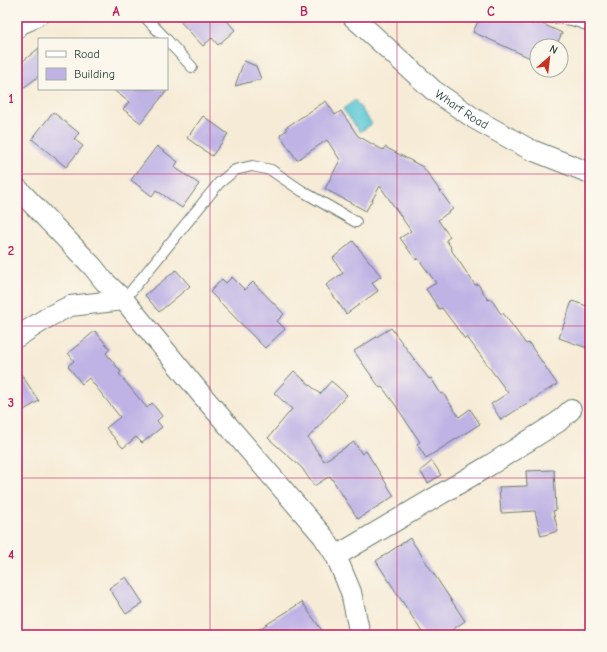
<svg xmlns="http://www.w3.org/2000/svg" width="607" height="652" viewBox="0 0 607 652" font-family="'Comic Neue',sans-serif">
<rect width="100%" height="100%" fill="#fbf7ec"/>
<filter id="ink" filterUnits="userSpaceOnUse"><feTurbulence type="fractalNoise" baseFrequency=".025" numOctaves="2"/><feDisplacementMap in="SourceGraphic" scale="8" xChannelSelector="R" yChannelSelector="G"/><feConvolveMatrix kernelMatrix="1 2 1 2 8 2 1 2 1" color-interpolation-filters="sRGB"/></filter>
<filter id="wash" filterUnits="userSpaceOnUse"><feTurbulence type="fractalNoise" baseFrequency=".012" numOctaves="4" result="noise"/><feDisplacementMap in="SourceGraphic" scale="16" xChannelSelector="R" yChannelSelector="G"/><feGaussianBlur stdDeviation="0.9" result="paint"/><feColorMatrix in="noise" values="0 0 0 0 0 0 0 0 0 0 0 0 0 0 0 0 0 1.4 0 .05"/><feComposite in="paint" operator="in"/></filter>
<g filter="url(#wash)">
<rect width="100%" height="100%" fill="#f6ebd6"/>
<!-- water -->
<path fill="#5dc8d7" stroke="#3e8286" d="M355,100L372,124L360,132L343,109Z"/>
<g id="blocks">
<!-- building -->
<g fill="#bfb3e5">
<path d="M176,17H224L235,30L218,45L212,38L203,46Z"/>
<path d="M480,17H516L532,24L534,20L562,33L556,46H537V61L473,32Z"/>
<path d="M39,48V76L17,93V66Z"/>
<path d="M244,61L256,66L261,79L235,86Z"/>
<path d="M112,89H168L141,123L123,109L129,102Z"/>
<path d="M326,101L335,115L341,111L358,136L383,150L385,147L423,167L453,209L438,220L450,237L446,240L451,247L450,248L475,285L478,284L488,300L491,299L501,314L503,313L526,344L529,343L557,384L501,420L491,404L508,393L467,337L465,339L442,308L439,309L426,289L436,283L418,258L416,260L400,238L411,231L380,186L366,211L325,189L340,160L327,140L297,160L280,135L287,130L285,128Z"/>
<path d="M53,112L79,133L74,139L83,146L66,167L32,139Z"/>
<path d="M203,116L228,134L212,156L187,138Z"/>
<path d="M157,146L178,162L174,167L199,184L182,208L156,190L152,196L131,180Z"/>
<path d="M353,241L381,276L372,283L378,291L346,314L326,285L343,273L333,258Z"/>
<path d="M176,270L190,286L159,312L145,295Z"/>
<path d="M232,277L245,290L253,282L284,314L277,321L285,329L265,348L210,292L222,279L226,283Z"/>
<path d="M572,301L590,307V349L559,338Z"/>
<path d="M391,328L429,379L431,378L441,394L443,393L459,417L470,409L480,424L426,458L417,444L420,442L394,403L382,387L380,388L354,351Z"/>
<path d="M95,331L110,349L106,353L121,372L119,374L147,408L152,403L162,416L157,421L162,427L142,443L136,437L123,448L106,428L120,417L89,378L82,384L68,366L74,361L68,353Z"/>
<path d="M17,368L39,401L17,414Z"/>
<path d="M294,371L320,394L331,381L347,395L308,438L324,461L354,442L362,454L366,451L394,496L358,519L330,476L314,486L302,468L268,438L292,409L274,393Z"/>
<path d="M432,461L441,475L428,483L420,471Z"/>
<path d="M554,470L556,510L553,511L558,531L541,536L535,511L501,513L499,487L527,486L526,471Z"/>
<path d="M410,538L465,621L445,635H424L376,561Z"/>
<path d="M126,577L143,603L126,614L109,588Z"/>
<path d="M302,602L325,635H250Z"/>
</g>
</g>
</g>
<g filter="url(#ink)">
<use href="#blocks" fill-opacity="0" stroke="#6a7a6d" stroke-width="1"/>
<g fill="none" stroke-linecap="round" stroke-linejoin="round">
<defs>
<g id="lane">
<path d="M145,17L166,39"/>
<path d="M545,17L572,20L590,26"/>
<path d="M17,31L31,25L44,17"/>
<path d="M167,40L192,67"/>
<path d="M124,300L219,183L235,170L252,166L271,170L302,191L356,222"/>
</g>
<g id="street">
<path id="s1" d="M353,17L433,90L475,119L529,149L590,173"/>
<path d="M17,28L22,17"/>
<path d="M17,188L93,267L104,281L124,300L201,394L323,536L336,556L351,592L360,635"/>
<path d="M17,337L50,316L70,306L124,300"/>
<path d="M336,556L490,465L558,422L571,410"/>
</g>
</defs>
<!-- lane casing -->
<use href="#lane" stroke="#6a7a6d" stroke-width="12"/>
<!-- street casing -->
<use href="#street" stroke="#6a7a6d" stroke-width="22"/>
<!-- lane -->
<use href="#lane" stroke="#fff" stroke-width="10"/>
<!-- street -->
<use href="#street" stroke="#fff" stroke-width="20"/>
</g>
</g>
<!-- grid -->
<path fill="none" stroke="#c2185b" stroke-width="1" stroke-opacity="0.55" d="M210,17V635M397,17V635M17,174H590M17,326H590M17,478H590"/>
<g text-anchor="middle" stroke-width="4" stroke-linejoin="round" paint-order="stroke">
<!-- street labels -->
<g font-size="12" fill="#1f3d34" stroke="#fbf7ec">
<text dy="4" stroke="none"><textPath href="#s1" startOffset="143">Wharf Road</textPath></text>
</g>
</g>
<!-- margin -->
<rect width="607" height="652" fill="none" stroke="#fbf7ec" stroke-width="44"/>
<!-- legend -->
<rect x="38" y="38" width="130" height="52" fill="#fbf7ec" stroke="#a3ada2"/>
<rect x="46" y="51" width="20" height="6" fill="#ffffff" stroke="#a3ada2"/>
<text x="74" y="58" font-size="12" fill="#1f3d34">Road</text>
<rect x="46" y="68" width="20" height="12" fill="#bfb3e5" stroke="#a3ada2"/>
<text x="74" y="78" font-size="12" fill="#1f3d34">Building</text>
<!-- north arrow -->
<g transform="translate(549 58) rotate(28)"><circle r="19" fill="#fbf7ec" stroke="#a3ada2"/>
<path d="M0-3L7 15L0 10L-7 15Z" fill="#c8321e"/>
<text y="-6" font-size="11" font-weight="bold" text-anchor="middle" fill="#1f3d34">N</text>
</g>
<rect x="22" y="22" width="563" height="608" fill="none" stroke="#c2185b" stroke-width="1.5"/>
<g font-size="13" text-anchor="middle" font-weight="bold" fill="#c2185b">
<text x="116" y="16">A</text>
<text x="304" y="16">B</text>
<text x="491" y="16">C</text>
<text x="11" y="103">1</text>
<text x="11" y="255">2</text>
<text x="11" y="407">3</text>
<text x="11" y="559">4</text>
</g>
</svg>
